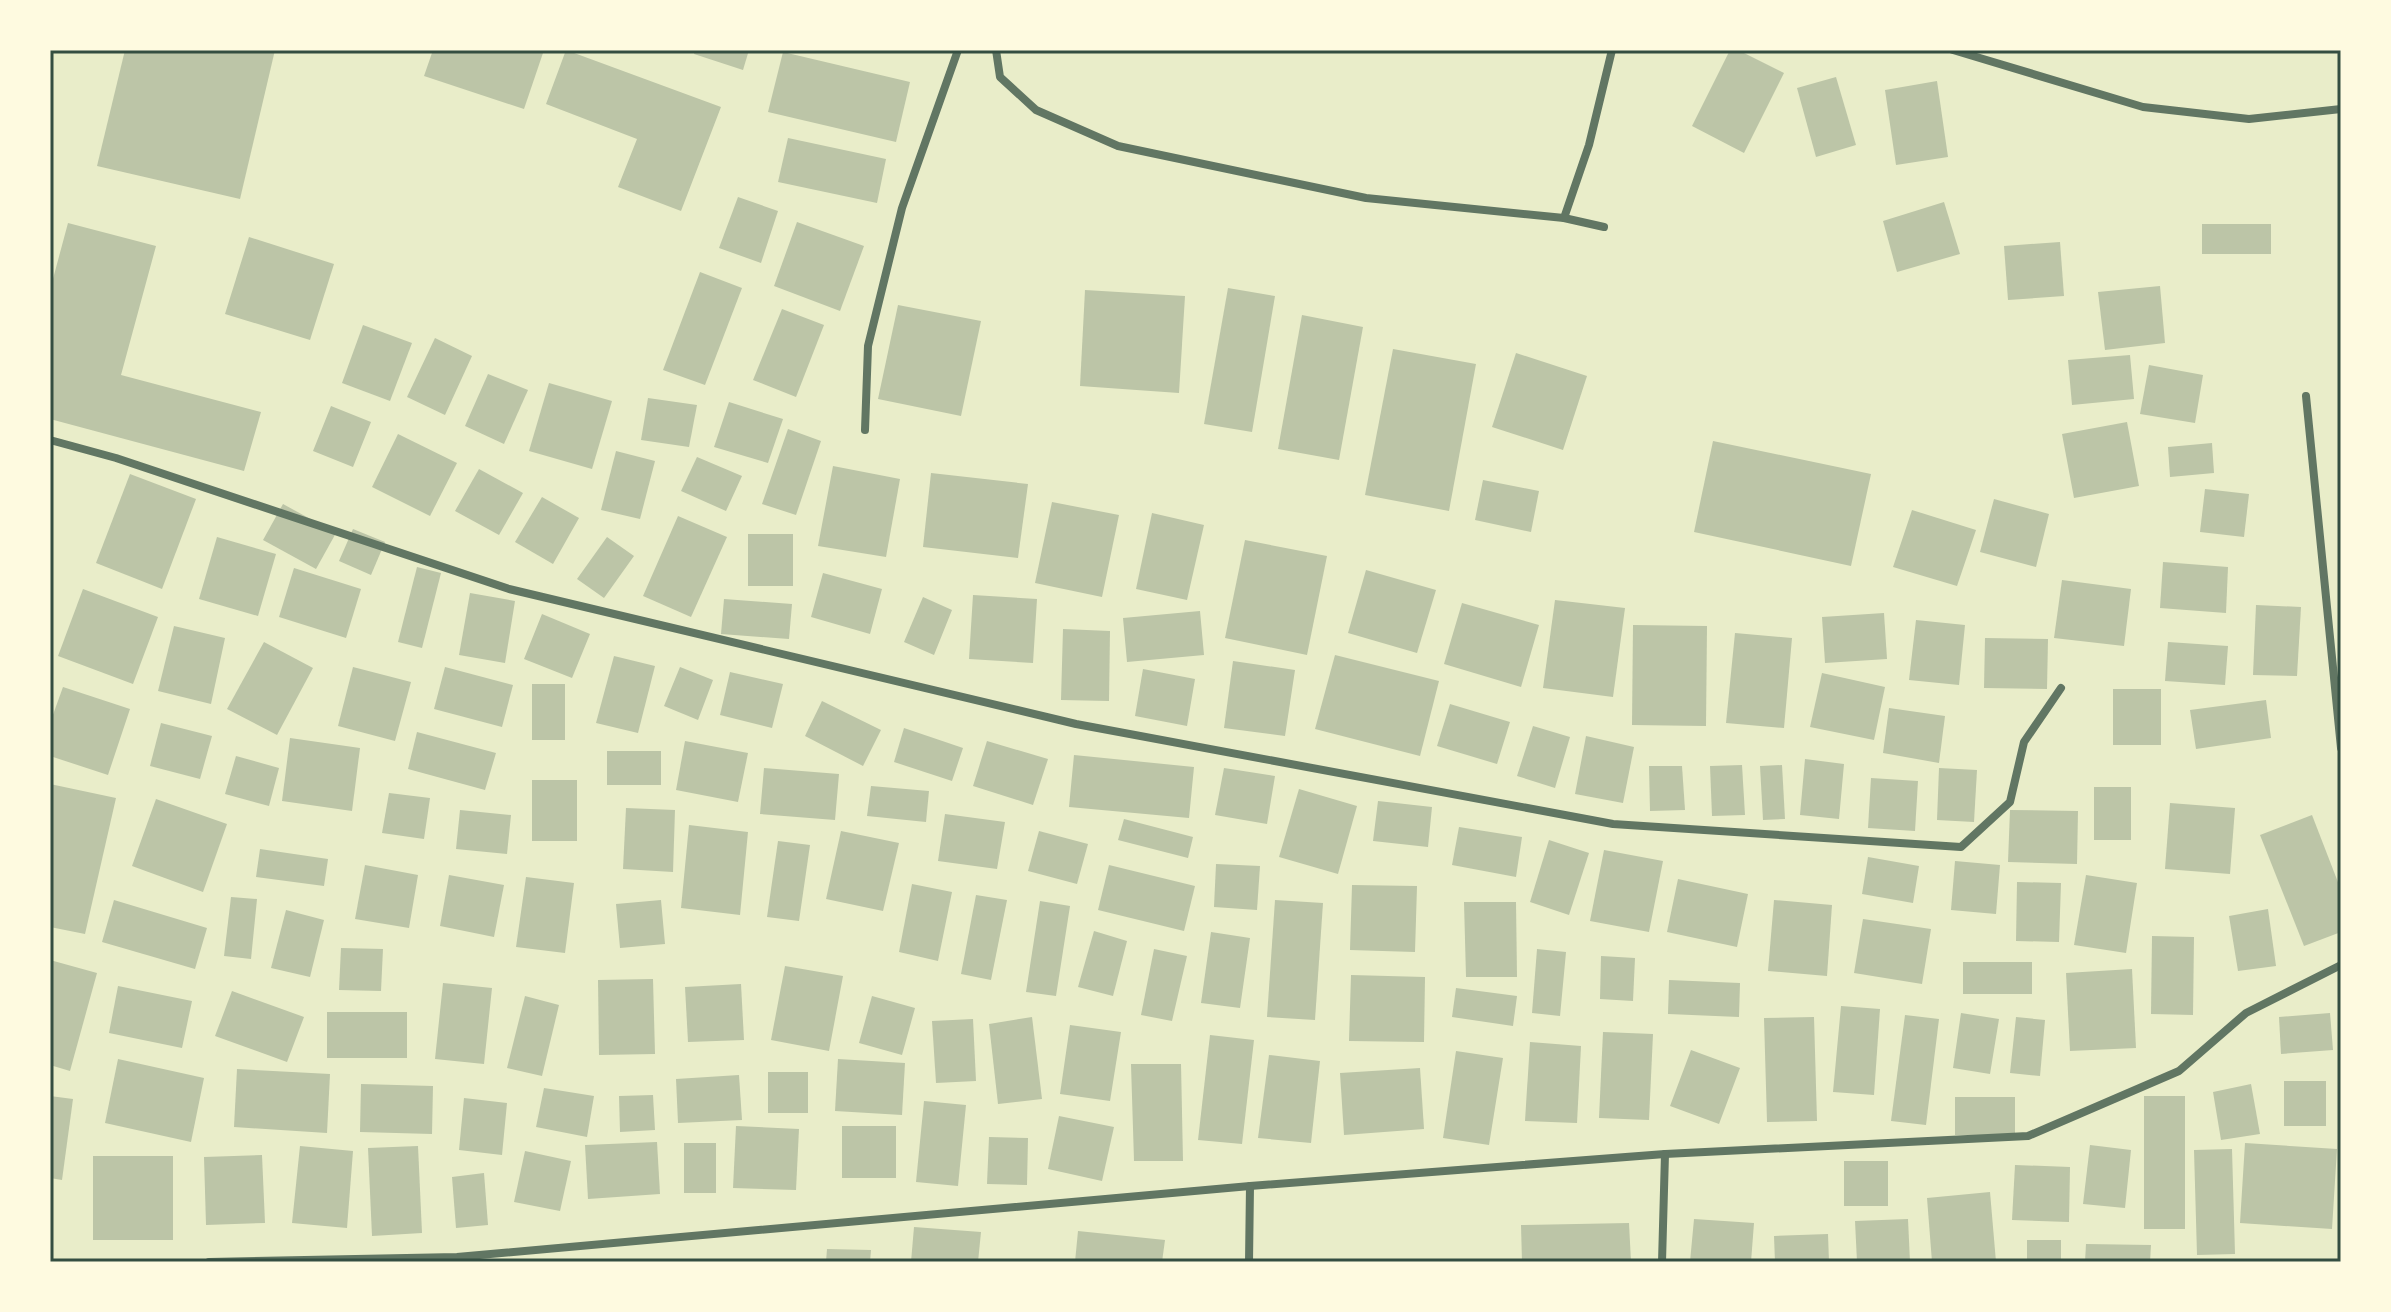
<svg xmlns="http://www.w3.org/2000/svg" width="2391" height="1312" viewBox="0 0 2391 1312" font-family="'Alegreya Sans',sans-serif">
<rect width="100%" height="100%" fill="#e9edc9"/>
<!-- building -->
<g fill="#bcc5a7">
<path d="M125,50H275L240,199L97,166Z"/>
<path d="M433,50H544L524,109L424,76Z"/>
<path d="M566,50L721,107L681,211L618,187L637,139L546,104Z"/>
<path d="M695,50H749L743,70L694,54Z"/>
<path d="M1730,50H1738L1784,73L1744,153L1692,126Z"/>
<path d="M783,52L910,82L896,142L768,112Z"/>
<path d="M1836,77L1856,145L1816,157L1797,88Z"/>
<path d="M1937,81L1948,157L1896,165L1885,90Z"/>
<path d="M788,138L886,159L877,203L778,182Z"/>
<path d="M738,197L778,211L761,263L719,248Z"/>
<path d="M1944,202L1960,254L1897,272L1883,221Z"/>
<path d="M797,222L864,246L840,311L774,286Z"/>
<path d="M68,223L156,246L121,375L261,412L244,471L50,419V290Z"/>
<rect x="2202" y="224" width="69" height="30"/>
<path d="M249,237L334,264L310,340L225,314Z"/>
<path d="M2060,242L2064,296L2008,300L2004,246Z"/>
<path d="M700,272L742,288L705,385L663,370Z"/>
<path d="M2160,286L2165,343L2105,350L2098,292Z"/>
<path d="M1228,288L1275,296L1252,432L1204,424Z"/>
<path d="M1085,290L1185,296L1179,393L1080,386Z"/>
<path d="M898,305L981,321L961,416L878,399Z"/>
<path d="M782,309L824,325L796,397L753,380Z"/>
<path d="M1302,315L1363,327L1339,460L1278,449Z"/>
<path d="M363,325L412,343L390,401L342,383Z"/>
<path d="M435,338L472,356L445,415L407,397Z"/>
<path d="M1393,349L1476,364L1449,511L1365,495Z"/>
<path d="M1516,353L1587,376L1563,450L1492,427Z"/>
<path d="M2130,355L2134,399L2072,405L2068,360Z"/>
<path d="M2149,365L2203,375L2195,423L2140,414Z"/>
<path d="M488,374L528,390L504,444L465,426Z"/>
<path d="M549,383L612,401L592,469L529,451Z"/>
<path d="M648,398L697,405L689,447L641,440Z"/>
<path d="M729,402L783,419L768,463L714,447Z"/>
<path d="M331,406L371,422L353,467L313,451Z"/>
<path d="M2127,422L2139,486L2074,498L2062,434Z"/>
<path d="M788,429L821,441L796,515L762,504Z"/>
<path d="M398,434L457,463L430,516L372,487Z"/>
<path d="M1713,441L1871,474L1851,566L1694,532Z"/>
<path d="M2212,443L2214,473L2170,477L2168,447Z"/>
<path d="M616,451L655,461L640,519L601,510Z"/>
<path d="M697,457L742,476L726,511L681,491Z"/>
<path d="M833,466L900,479L886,557L818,546Z"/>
<path d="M479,469L523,493L499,535L455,511Z"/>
<path d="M931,473L1028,484L1018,558L923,547Z"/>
<path d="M130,474L196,499L162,589L96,563Z"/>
<path d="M1483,480L1539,491L1531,532L1475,520Z"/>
<path d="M2205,489L2249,494L2244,537L2200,532Z"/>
<path d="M542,497L579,518L553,564L515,542Z"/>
<path d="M1994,499L2049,514L2036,567L1980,552Z"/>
<path d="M1052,502L1119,515L1102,597L1035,583Z"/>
<path d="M283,504L336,533L316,569L263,540Z"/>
<path d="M1912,510L1976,530L1957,586L1893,567Z"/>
<path d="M1152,513L1204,525L1187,600L1136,589Z"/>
<path d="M678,516L727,537L691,617L643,596Z"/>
<path d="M353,529L385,542L371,575L339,561Z"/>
<rect x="748" y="534" width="45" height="52"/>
<path d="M217,537L276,554L258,616L199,599Z"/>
<path d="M607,537L634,556L604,598L577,579Z"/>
<path d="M1245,540L1327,556L1307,655L1225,638Z"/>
<path d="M2163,562L2228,567L2226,613L2160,608Z"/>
<path d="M417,567L441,573L422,648L398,642Z"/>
<path d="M294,568L361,589L346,638L279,617Z"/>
<path d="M1366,570L1436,590L1417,653L1348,633Z"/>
<path d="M823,573L882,589L870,634L811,617Z"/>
<path d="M2062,580L2131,589L2124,646L2054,638Z"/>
<path d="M83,589L158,617L133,684L58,656Z"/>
<path d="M470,593L515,601L505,663L459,655Z"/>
<path d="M973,595L1037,599L1033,663L969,659Z"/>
<path d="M923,597L952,610L934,655L904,642Z"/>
<path d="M724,599L792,604L789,639L721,634Z"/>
<path d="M1555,600L1625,608L1613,697L1543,688Z"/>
<path d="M1462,603L1539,625L1521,687L1444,664Z"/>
<path d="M2256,605L2301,607L2297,676L2253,675Z"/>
<path d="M1200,611L1204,655L1127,662L1123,618Z"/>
<path d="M1884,613L1887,659L1825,663L1822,617Z"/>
<path d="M542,614L590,634L572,678L524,659Z"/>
<path d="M1916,620L1965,625L1959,685L1909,680Z"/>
<path d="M1633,625L1707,626L1706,726L1632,725Z"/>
<path d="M174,626L225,638L211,704L158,691Z"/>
<path d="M1063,629L1110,631L1109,701L1061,700Z"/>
<path d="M1735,633L1792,638L1784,728L1726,723Z"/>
<path d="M1985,638L2048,639L2047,689L1984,688Z"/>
<path d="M264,642L313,668L277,735L227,709Z"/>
<path d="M2168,642L2228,646L2225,685L2165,681Z"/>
<path d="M1335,655L1439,681L1420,756L1315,729Z"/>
<path d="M614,656L655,666L638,733L596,723Z"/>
<path d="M1233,661L1295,670L1285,736L1224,728Z"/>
<path d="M353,667L411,682L395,741L338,726Z"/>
<path d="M445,667L513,685L502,727L434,709Z"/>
<path d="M680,667L713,680L698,720L664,706Z"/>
<path d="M1143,669L1195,679L1187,726L1135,716Z"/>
<path d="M730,672L783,684L772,728L720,715Z"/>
<path d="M1822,673L1885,687L1874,740L1810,727Z"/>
<rect x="532" y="684" width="33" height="56"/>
<path d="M63,687L130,709L108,775L50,756V723Z"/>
<rect x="2113" y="689" width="48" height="56"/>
<path d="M2266,700L2271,738L2196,749L2190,710Z"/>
<path d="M822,701L881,730L863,766L805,736Z"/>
<path d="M1450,704L1510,722L1497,764L1437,746Z"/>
<path d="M1889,708L1945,716L1939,763L1883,753Z"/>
<path d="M161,723L212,736L200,779L150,766Z"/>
<path d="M1533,726L1570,737L1555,788L1517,776Z"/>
<path d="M904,728L963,748L952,781L894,762Z"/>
<path d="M417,732L496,753L485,790L408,769Z"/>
<path d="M1586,736L1634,747L1623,803L1575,794Z"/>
<path d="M290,738L360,748L352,811L282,801Z"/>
<path d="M685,741L748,753L738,802L676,790Z"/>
<path d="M987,741L1048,759L1033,805L973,786Z"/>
<rect x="607" y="751" width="54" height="34"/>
<path d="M1074,755L1194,767L1189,818L1069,807Z"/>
<path d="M236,756L279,768L269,806L225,794Z"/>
<path d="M1805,759L1844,764L1839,819L1800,815Z"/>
<path d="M1742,765L1745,815L1712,816L1710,766Z"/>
<path d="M1782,765L1785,819L1763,820L1760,766Z"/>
<path d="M1649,766H1682L1685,810L1650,811Z"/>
<path d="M764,768L839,774L835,820L760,814Z"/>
<path d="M1224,768L1275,776L1267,824L1215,815Z"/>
<path d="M1939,768L1977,770L1974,822L1937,820Z"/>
<path d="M1871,778L1918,781L1915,831L1868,828Z"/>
<rect x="532" y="780" width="45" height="61"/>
<path d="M50,784L116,798L85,934L50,927Z"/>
<path d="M871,786L929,791L926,822L867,816Z"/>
<rect x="2094" y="787" width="37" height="53"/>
<path d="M1299,789L1357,806L1338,874L1279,857Z"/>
<path d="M389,793L430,798L424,839L382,833Z"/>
<path d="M156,799L227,824L203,892L132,866Z"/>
<path d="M1378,801L1432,807L1428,847L1373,841Z"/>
<path d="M2170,803L2235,808L2230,874L2165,869Z"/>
<path d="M626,808L675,810L673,872L623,869Z"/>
<path d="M460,810L511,815L507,854L456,849Z"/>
<path d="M2010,810L2078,811L2077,864L2008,862Z"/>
<path d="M945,814L1005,822L997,869L938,861Z"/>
<path d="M2312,815L2341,890V932L2304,946L2260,835Z"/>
<path d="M1124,819L1193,837L1188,858L1118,840Z"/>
<path d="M689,825L748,832L740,915L681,908Z"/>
<path d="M1459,827L1522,837L1516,877L1452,865Z"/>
<path d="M841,831L899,843L883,911L826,899Z"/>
<path d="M1039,831L1088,844L1077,884L1028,871Z"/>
<path d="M1549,840L1589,853L1569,915L1530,902Z"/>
<path d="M778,841L810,845L799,921L767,917Z"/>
<path d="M260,849L328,859L324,886L256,877Z"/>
<path d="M1604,850L1663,861L1649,932L1590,921Z"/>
<path d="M1868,857L1919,866L1913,903L1862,894Z"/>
<path d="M1955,861L2000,865L1996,914L1951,910Z"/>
<path d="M1216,864L1260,866L1257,910L1214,907Z"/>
<path d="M365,865L418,875L409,928L355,919Z"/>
<path d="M1109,865L1195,886L1184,931L1098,910Z"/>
<path d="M449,875L504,885L494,937L440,926Z"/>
<path d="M2086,875L2137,883L2126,953L2074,945Z"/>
<path d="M526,877L574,883L565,953L516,947Z"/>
<path d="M1678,879L1748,894L1737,947L1667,932Z"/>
<path d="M2017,882L2061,883L2059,942L2016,941Z"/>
<path d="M912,884L952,892L938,961L899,952Z"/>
<path d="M1352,885L1417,886L1415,952L1350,950Z"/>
<path d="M976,895L1007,900L991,980L961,974Z"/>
<path d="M231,897L257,899L251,959L224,956Z"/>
<path d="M114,900L207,928L195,969L102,942Z"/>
<path d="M661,900L665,944L620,948L616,904Z"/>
<path d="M1275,900L1323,903L1315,1020L1267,1017Z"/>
<path d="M1774,900L1832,905L1827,976L1768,971Z"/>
<path d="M1040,901L1070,906L1056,996L1026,992Z"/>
<path d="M1464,902H1516L1517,977H1466Z"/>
<path d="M2268,909L2276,966L2238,971L2229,916Z"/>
<path d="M286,910L324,920L310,977L271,968Z"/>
<path d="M1863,919L1931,929L1922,984L1854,973Z"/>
<path d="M1094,931L1127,941L1113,996L1078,987Z"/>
<path d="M1211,932L1250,938L1240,1008L1201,1003Z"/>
<path d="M2152,936L2194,937L2193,1015L2151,1014Z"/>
<path d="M341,948L383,949L381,991L339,990Z"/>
<path d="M1154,949L1187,956L1172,1021L1141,1015Z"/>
<path d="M1537,949L1566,952L1560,1016L1532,1013Z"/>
<path d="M1601,956L1635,958L1633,1001L1600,999Z"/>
<path d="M50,960L97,973L70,1071L50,1065Z"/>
<rect x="1963" y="962" width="69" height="32"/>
<path d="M785,966L843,976L829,1051L771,1040Z"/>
<path d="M2132,969L2136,1048L2070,1051L2066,973Z"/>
<path d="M1351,975L1425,977L1424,1042L1349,1041Z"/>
<path d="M653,979L655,1054L599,1055L598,980Z"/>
<path d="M1669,980L1740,983L1739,1017L1668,1014Z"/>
<path d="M443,983L492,988L484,1064L435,1059Z"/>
<path d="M741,984L744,1040L688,1042L685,987Z"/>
<path d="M118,986L192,1001L182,1048L109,1033Z"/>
<path d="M1456,988L1517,996L1513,1026L1452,1017Z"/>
<path d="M232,991L304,1017L287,1062L215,1036Z"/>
<path d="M525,996L559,1005L542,1076L507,1068Z"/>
<path d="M872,996L915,1008L902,1055L859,1043Z"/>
<path d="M1841,1006L1880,1009L1874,1095L1833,1092Z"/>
<rect x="327" y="1012" width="80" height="46"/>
<path d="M1961,1013L1999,1019L1990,1074L1953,1068Z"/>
<path d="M2330,1013L2333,1050L2281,1054L2279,1017Z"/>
<path d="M1905,1015L1939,1019L1926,1125L1891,1121Z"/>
<path d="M1032,1017L1042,1099L998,1104L989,1024Z"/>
<path d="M1814,1017L1817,1121L1767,1122L1764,1018Z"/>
<path d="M2016,1017L2045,1020L2040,1076L2010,1073Z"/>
<path d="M973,1019L976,1081L936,1083L932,1021Z"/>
<path d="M1070,1025L1121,1032L1110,1101L1060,1094Z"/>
<path d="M1603,1032L1653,1034L1649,1120L1599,1118Z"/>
<path d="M1210,1035L1254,1040L1242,1144L1198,1140Z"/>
<path d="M1530,1042L1581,1046L1577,1123L1525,1121Z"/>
<path d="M1691,1050L1740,1068L1719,1124L1670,1106Z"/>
<path d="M1456,1051L1503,1058L1489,1145L1443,1138Z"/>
<path d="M1269,1055L1320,1061L1311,1143L1258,1138Z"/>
<path d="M118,1059L204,1078L191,1142L105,1123Z"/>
<path d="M838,1059L905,1063L902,1115L835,1111Z"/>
<path d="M1131,1064H1181L1183,1161H1134Z"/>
<path d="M1420,1068L1424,1129L1344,1135L1340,1073Z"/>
<path d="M237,1069L330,1074L327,1133L234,1127Z"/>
<rect x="768" y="1072" width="40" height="41"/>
<path d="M739,1075L742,1120L678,1123L676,1079Z"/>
<rect x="2284" y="1081" width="42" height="45"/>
<path d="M361,1084L433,1086L432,1134L360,1132Z"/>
<path d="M2251,1084L2260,1134L2221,1140L2213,1092Z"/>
<path d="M544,1088L594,1096L587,1137L536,1127Z"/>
<path d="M653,1095L655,1130L620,1132L619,1096Z"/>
<path d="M50,1096L73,1099L62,1180L50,1178Z"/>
<rect x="2144" y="1096" width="41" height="133"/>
<rect x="1955" y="1097" width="60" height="38"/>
<path d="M464,1098L507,1103L502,1155L459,1150Z"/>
<path d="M924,1101L966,1105L958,1186L916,1182Z"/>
<path d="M1059,1116L1114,1127L1102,1181L1048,1169Z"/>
<path d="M736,1126L799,1129L796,1190L733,1188Z"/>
<rect x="842" y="1126" width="54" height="52"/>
<path d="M989,1137L1028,1138L1027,1185L987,1184Z"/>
<path d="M657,1142L660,1194L588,1199L585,1145Z"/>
<rect x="684" y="1143" width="32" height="50"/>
<path d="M2245,1143L2337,1149L2332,1229L2240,1223Z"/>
<path d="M2090,1145L2131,1150L2125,1208L2083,1204Z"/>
<path d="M300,1146L353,1151L347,1228L292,1223Z"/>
<path d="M418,1146L422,1233L372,1236L368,1148Z"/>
<path d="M2232,1149L2235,1254L2197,1255L2194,1150Z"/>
<path d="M525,1151L571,1161L560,1211L514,1202Z"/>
<path d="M262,1155L265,1223L206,1225L204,1157Z"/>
<rect x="93" y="1156" width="80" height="84"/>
<rect x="1844" y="1161" width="44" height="45"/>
<path d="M2015,1165L2070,1167L2069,1222L2012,1220Z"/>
<path d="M484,1173L488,1225L456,1228L452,1177Z"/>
<path d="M1990,1192L1996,1262H1932L1927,1198Z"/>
<path d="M1694,1219L1754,1223L1751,1262H1690Z"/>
<path d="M1908,1219L1910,1262H1857L1855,1221Z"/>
<path d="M1629,1223L1631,1262H1522L1521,1225Z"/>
<path d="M914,1227L981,1232L978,1262H911Z"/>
<path d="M1078,1231L1165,1240L1162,1262H1075Z"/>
<path d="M1828,1234L1829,1262H1775L1774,1236Z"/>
<rect x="2027" y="1240" width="34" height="22"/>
<path d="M2086,1244L2151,1245L2150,1262H2085Z"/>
<path d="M827,1249L871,1250L870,1262H826Z"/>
</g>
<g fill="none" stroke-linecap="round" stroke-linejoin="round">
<!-- minor -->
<g stroke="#617663" stroke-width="8">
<path d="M996,50L1000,77L1036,110L1118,146L1366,198L1564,218L1604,227"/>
<path d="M1953,50L2143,107L2249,119L2341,109"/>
<path d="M1564,218L1589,145L1612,50"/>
<path d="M2306,396L2341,748"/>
<path d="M865,430L868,346L902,208L958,50"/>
<path d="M50,440L116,458L509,589L1076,724L1613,824L1961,847L2010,802L2024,742L2061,688"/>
<path d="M209,1262L457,1257L1250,1186L1665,1154L2028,1136L2179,1071L2246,1013L2341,965"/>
<path d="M1249,1262L1250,1186"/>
<path d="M1662,1262L1665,1154"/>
</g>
</g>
<!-- border -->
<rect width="2391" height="1312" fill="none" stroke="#fefae0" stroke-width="104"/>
<rect x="52" y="52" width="2287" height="1208" fill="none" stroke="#344e41" stroke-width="3"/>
</svg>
